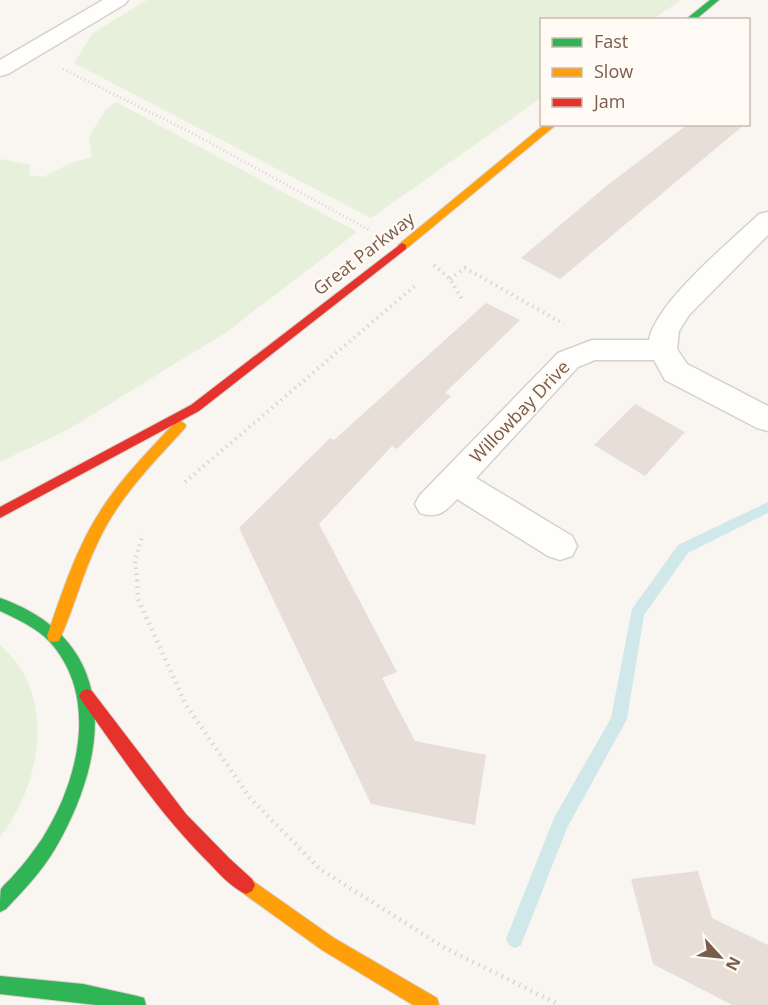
<svg xmlns="http://www.w3.org/2000/svg" width="768" height="1005" viewBox="0 0 768 1005" font-family="'Open Sans',sans-serif">
<rect width="100%" height="100%" fill="#f9f5f0"/>
<!-- green -->
<g fill="#e7f0db">
<path d="M147,0H681L653,19L542,20L541,98L371,218L74,63L93,33Z"/>
<path d="M116,102L357,232L228,331L69,429L0,462V159L30,165L29,175L43,177L73,162L92,157L89,137L106,109Z"/>
<path d="M0,645C6,651 13,658 19,666C53,716 36,791 0,837Z"/>
</g>
<g fill="none" stroke-linecap="round" stroke-linejoin="round">
<!-- stream -->
<path fill="#d0e8ea" fill-rule="evenodd" d="M768,502V513L688,553L644,615L627,719L567,828L521,945L515,948L509,945L506,939L554,818L611,718L632,609L678,545Z"/>
</g>
<!-- building -->
<g fill="#e6ded7">
<path d="M688,124H745L560,279L521,258L609,184Z"/>
<path d="M486,303L520,320L445,393L451,396L397,449L392,446L319,524L397,672L382,678L415,741L486,755L475,825L371,804L239,528L330,438L334,440Z"/>
<path d="M635,404L685,432L645,476L594,445Z"/>
<path d="M698,871L712,918L768,945V1005H732L653,964L631,879Z"/>
</g>
<g fill="none" stroke-linecap="round" stroke-linejoin="round">
<defs>
<g id="street">
<path d="M103,0H128L125,4L8,74L0,76V60Z"/>
<path d="M768,212V235L689,315L679,331L677,349L687,364L768,406V431L757,428L665,380L654,360H595L578,367L476,478L572,536L577,546L572,556L560,560L548,556L457,499C445,512 438,519 420,513L415,504L420,495L558,353L592,340H649C656,302 730,242 759,214Z"/>
</g>
<g id="fast">
<path d="M710,0H719L695,20H685Z"/>
<path d="M0,598C122,641 110,755 55,849C42,871 24,890 6,909L0,912C0,905 0,894 1,889C4,884 10,880 13,876C24,864 33,852 42,839C78,782 100,698 50,642C37,628 17,619 0,611Z"/>
<path d="M0,976L83,984L137,996L144,998L146,1005H96L0,994Z"/>
</g>
<g id="slow">
<path d="M545,124H557L406,249H398V245Z"/>
<path d="M180,420L186,425L185,428C153,463 118,498 98,542C82,574 74,609 59,641L54,642L49,641L47,636C62,593 76,548 101,510C122,477 150,450 175,422Z"/>
<path d="M246,876L334,938L437,998L439,1005H413L322,950L240,891L237,885L240,879Z"/>
</g>
<g id="jam">
<path d="M402,243L406,245V249L199,411L0,518V507L191,405Z"/>
<path d="M87,689L92,691L186,814L229,858L252,879L255,885L252,891L246,894C231,888 218,872 207,861C159,813 121,756 82,701L79,696L82,691Z"/>
</g>
</defs>
<!-- street casing -->
<use href="#street" stroke="#d7d1cb" stroke-width="3"/>
<!-- fast casing -->
<use href="#fast" stroke="#d9d2cb" stroke-width="2"/>
<!-- slow casing -->
<use href="#slow" stroke="#d9d2cb" stroke-width="2"/>
<!-- jam casing -->
<use href="#jam" stroke="#d9d2cb" stroke-width="2"/>
<!-- path-far2 -->
<path stroke="#dcd5d0" stroke-width="3" stroke-dasharray="1 3" stroke-linecap="butt" d="M63,69L190,132L369,230"/>
<!-- path-far1 -->
<g stroke="#dcd5d0" stroke-width="4" stroke-dasharray="1.5 4.5" stroke-linecap="butt">
<path d="M434,265L450,279L463,301"/>
<path d="M450,279L465,268L564,324"/>
<path d="M185,482L417,284"/>
<path d="M137,581L135,560L143,534"/>
</g>
<!-- path -->
<path stroke="#dcd5d0" stroke-width="4.5" stroke-dasharray="1.5 5" stroke-linecap="butt" d="M137,580L138,599L186,705L250,798L320,869L445,948L560,1005"/>
<!-- street -->
<use href="#street" fill="#fefefd" fill-rule="evenodd"/>
<!-- fast -->
<use href="#fast" fill="#30b455" fill-rule="evenodd"/>
<!-- slow -->
<use href="#slow" fill="#ff9f0a" fill-rule="evenodd"/>
<!-- jam -->
<use href="#jam" fill="#e5322d" fill-rule="evenodd"/>
</g>
<g text-anchor="middle" stroke-width="4.5" stroke-linejoin="round" paint-order="stroke">
<!-- street labels -->
<g font-size="18" fill="#7a5c4d" stroke="#fffaf3">
<text transform="translate(364 254) rotate(-38)" y="6">Great Parkway</text>
<text transform="translate(520 412) rotate(-46)" y="6">Willowbay Drive</text>
</g>
</g>
<!-- legend -->
<rect x="540" y="18" width="210" height="108" fill="#fffaf3" stroke="#cabbb1" stroke-width="1.5"/>
<rect x="552" y="38" width="30" height="9" fill="#30b455" stroke="#cabbb1" stroke-width="1.5"/>
<text x="594" y="48" font-size="18" fill="#7a5c4d">Fast</text>
<rect x="552" y="68" width="30" height="9" fill="#ff9f0a" stroke="#cabbb1" stroke-width="1.5"/>
<text x="594" y="78" font-size="18" fill="#7a5c4d">Slow</text>
<rect x="552" y="98" width="30" height="9" fill="#e5322d" stroke="#cabbb1" stroke-width="1.5"/>
<text x="594" y="108" font-size="18" fill="#7a5c4d">Jam</text>
<!-- north arrow -->
<g transform="translate(720 957) rotate(117)" stroke="#fffaf3" stroke-width="4.5" paint-order="stroke">
<path d="M0-4.5L10 22L0 15L-10 22Z" fill="#7a5c4d"/>
<text y="-9" font-size="16" font-weight="bold" text-anchor="middle" fill="#7a5c4d">N</text>
</g>
</svg>
